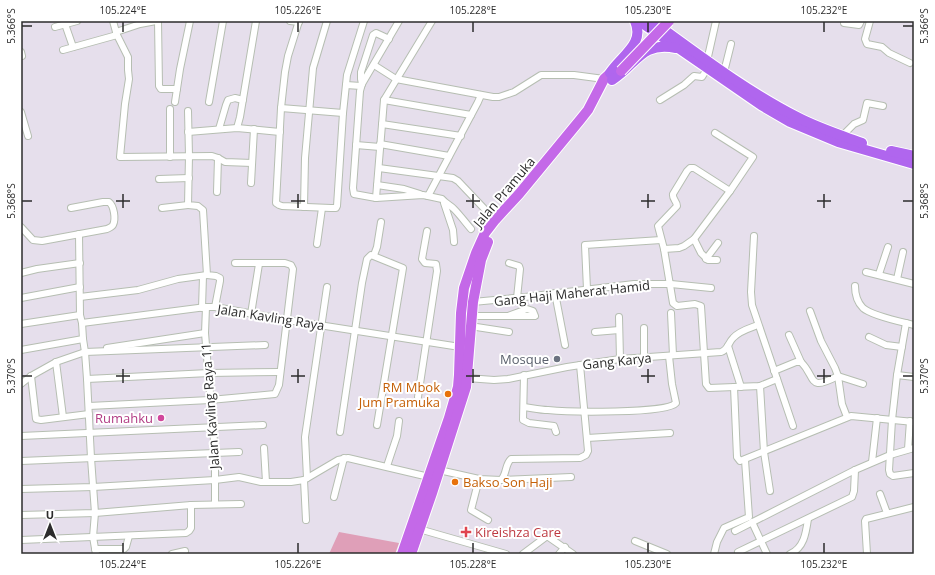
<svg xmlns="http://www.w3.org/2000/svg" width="935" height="575" viewBox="0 0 935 575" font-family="'Open Sans',sans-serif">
<rect width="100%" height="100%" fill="#e6dfec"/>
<!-- green -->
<path fill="#df9fb8" d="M339,532L399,543L395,554H329Z"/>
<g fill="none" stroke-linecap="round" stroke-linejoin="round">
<defs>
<g id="minor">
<path d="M113,21L116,32"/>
<path d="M158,21L159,86L161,89H177"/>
<path d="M290,21L299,22"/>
<path d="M299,21L288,56L285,72L281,108L276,203L279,205L282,206L331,208H336L337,206L343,113L347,75L364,21"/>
<path d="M399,21L362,84L360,91L353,188L354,194L376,198L423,195L428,196L478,102L481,95"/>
<path d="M870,21L865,39L867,44L882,47L889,53L910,63"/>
<path d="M844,23L859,25L861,21"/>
<path d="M65,24L73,47"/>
<path d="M55,27L77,21"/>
<path d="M117,35L128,57V70L129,79L125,104L120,157L212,156L218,158L225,162L252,163"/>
<path d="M63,50L117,35L116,32L140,24L156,21"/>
<path d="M21,52L22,56"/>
<path d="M707,61L716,21"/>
<path d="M374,65L396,79L493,97H499L514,92L541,75H574L604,79"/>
<path d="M724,72L731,44"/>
<path d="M362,84L361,79V72L373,35L376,33L389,39"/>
<path d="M346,85L361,86"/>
<path d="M384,100L471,115"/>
<path d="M660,100L684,85L694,76L702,77L707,69"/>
<path d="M175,102L180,69L190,21"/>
<path d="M209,102L223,21"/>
<path d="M281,108L343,113"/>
<path d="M170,109V157"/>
<path d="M188,111L189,156L188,205L198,206L203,210L207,275L216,276L220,278V281L215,307"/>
<path d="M21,112L28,136"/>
<path d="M382,124L461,136"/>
<path d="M237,128L240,117L256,21"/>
<path d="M219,129L226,105L228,100L235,98L243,100"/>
<path d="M188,132L237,128L280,132"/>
<path d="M842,136L854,124L863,120L867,103L883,106"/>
<path d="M380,144L449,156"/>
<path d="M356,145L380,147"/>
<path d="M379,168L453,178L458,181L495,220"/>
<path d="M159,179L189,178"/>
<path d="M251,183L254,129"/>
<path d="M377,185L404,189L420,194"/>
<path d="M730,191L694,168H690L687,171L673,194C672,199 677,201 677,206L658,226L664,249L673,303L677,306L695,304L701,306L706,384L709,388L760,386L777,379"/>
<path d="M217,192L218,158"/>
<path d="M428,196L442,199C445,203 450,205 454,209C460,215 465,222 471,229"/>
<path d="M376,198L384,100L432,21"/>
<path d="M444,203L453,230L454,242"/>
<path d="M304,207L305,158L313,68L327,21"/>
<path d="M162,208L188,205"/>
<path d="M21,227L33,240L42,241L107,229C109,228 112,227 113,225C116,219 114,206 109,202H103L71,208"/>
<path d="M79,234L80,315L82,323L83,339L85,352L87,379L91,458L95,513L93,537L96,554"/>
<path d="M754,236L751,292L752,305L793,426"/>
<path d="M694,239L701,253L708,260H717"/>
<path d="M317,244L322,208"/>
<path d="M664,249L679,248L684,246L694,239L730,191L753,157L715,133"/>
<path d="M374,255L377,247L381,222"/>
<path d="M706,259L718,243"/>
<path d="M509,263L519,266L520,269L517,298"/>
<path d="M866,272L914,284"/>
<path d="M21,273L37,269L80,263"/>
<path d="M879,274L888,247"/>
<path d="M897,279L903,252"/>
<path d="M855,286C855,294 857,302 863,308C872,316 902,322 914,325"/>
<path d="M587,289L585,245L661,240"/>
<path d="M555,293L565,345"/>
<path d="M80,297L138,290L178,279L207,275"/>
<path d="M21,298L80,287"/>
<path d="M473,302L525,297L634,284H671L711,288"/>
<path d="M206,307L205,333L215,453V504"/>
<path d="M202,308L203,276"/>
<path d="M810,311L821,341L835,368L838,376L842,404L847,417"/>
<path d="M671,313L673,355"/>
<path d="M251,314L259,264"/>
<path d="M471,316H508L527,309L533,311L535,316H508"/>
<path d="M619,317L620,359"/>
<path d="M82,323L206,307H215L287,320L460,347"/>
<path d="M906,323L897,375L892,420L889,470L890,474L893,476L914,473"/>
<path d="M21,324L80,315"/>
<path d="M470,326L509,332"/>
<path d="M644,328V357"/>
<path d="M595,332L619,330"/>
<path d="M789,335L801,362"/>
<path d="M869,337L886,345L902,347"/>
<path d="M728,346L741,387"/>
<path d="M107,348L205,333"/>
<path d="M21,350L83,339"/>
<path d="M56,362L63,417"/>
<path d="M774,371L796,362H801C817,378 807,392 838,376L863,384"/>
<path d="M524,375L523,420L529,423L554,426L556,432"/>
<path d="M897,375L914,377"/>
<path d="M31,376L36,419L41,420L89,414"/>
<path d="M467,378L494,380L508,379L567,367L620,359L721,352C728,350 728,343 733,338C739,331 750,328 758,325"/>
<path d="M87,379L209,373L280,372"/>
<path d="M21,384L31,376L56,362L85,352L265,345"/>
<path d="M760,386L764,452L770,491"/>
<path d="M734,387L737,457L740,461L851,416L914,422"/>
<path d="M418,397L437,271L436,264L425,263L422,259L427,231"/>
<path d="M89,406L210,400L275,394L279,385L293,269L291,265L285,263H235"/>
<path d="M524,407C532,408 540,410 548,410C567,412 667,414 676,403L672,384L669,356"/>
<path d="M340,432L362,283L367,259L371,255L403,268L377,425"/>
<path d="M21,436L263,425"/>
<path d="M587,438L670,433"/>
<path d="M264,448L266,482"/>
<path d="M908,449L910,421"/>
<path d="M21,461L239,452"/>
<path d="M872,462L877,418"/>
<path d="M387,466L397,436L399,421"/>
<path d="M439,470L479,479L501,480C507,474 505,464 511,459L580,458L586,455L588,451L580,365"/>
<path d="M307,478L305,437L327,287"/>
<path d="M479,479L471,510L488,520"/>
<path d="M304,480L306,520"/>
<path d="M501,480L571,477"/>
<path d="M21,489L93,487L215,480L239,477L261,482H291L304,480L338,460L348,458L429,477"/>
<path d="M880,494L887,513"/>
<path d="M334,497L344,458"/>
<path d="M21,515L95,513L191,505L241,504"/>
<path d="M752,522L767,554"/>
<path d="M419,529L506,554"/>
<path d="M735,531L855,470L890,455L914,448"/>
<path d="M21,540L186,533L189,531L191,528V505"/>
<path d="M635,541L667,554"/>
<path d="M95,549H124L126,547L129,536"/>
<path d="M738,552L852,497L854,491L855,470"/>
<path d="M172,554L185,551"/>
<path d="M523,554L547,536L573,554"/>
<path d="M559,554L565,547"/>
<path d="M714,554L717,542L724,528L749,517L745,460"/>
<path d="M790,554C804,548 806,533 808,519"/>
<path d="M867,554L865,521L866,519L914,507"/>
</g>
<g id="primary">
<path d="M402,554L449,418L458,387L459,375L461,313L464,288L476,253L485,233L495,220L519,194L580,120L588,110L604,79L616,68"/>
<path d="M411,554L432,493L466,387L473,302L481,260L488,242"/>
</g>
<g id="trunk">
<path d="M639,21L761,105L790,122L838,142L914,164"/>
<path d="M652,21C699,55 746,91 797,117C818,128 840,135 862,143"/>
<path d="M610,73C622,55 645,44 635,21"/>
<path d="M612,80C637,64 641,41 676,48"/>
<path d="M891,151L914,156"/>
</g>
</defs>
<!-- minor casing -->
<use href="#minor" stroke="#b6beb2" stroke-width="8"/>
<!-- primary casing -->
<use href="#primary" stroke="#fff" stroke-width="12"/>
<!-- trunk casing -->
<use href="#trunk" stroke="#fff" stroke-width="12"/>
<!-- minor -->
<use href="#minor" stroke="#fff" stroke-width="6"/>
<!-- primary -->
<use href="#primary" stroke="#c469e8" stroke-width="10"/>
<!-- trunk -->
<use href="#trunk" stroke="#b066ee" stroke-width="10"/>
<defs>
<path id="primary-bridge" d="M621,71L669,21"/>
</defs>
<!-- primary-bridge casing -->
<use href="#primary-bridge" stroke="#fff" stroke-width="12" stroke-linecap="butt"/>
<!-- primary-bridge -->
<use href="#primary-bridge" stroke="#c469e8" stroke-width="10"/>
</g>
<!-- ticks -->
<path fill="none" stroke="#2c2c2c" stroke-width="1.5" d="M123,22V32M298,22V32M473,22V32M648,22V32M824,22V32M22,26H32M903,26H913M123,194V208M298,194V208M473,194V208M648,194V208M824,194V208M22,201H32M116,201H130M291,201H305M466,201H480M641,201H655M817,201H831M903,201H913M123,369V383M298,369V383M473,369V383M648,369V383M824,369V383M22,376H32M116,376H130M291,376H305M466,376H480M641,376H655M817,376H831M903,376H913M123,543V553M298,543V553M473,543V553M648,543V553M824,543V553"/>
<!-- markers -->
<circle fill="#6b7280" stroke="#fff" stroke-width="1.5" cx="557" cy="359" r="4"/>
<g fill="#e8710a" stroke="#fff" stroke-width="1.5">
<circle cx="448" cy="394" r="4"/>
<circle cx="455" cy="482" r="4"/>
</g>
<circle fill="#d1479c" stroke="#fff" stroke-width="1.5" cx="161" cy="418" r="4"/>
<path fill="#e0444e" stroke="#fff" stroke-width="1.5" d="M464 526h4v4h4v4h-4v4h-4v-4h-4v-4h4z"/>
<g text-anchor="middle" stroke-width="4" stroke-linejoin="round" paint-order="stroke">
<!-- street labels -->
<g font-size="13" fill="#2c2c2c" stroke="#fff">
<text transform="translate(504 192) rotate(-50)" y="5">Jalan Pramuka</text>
<text transform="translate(572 293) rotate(-6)" y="5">Gang Haji Maherat Hamid</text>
<text transform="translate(271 317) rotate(9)" y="5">Jalan Kavling Raya</text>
<text transform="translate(617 361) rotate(-6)" y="5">Gang Karya</text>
<text transform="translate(210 406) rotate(-94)" y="5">Jalan Kavling Raya 11</text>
</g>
<!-- worship labels -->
<g font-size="13" fill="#5b616d" stroke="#fff" text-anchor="end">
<text x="549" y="364">Mosque</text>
</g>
<!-- food labels -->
<g font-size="13" fill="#c56008" stroke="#fff" text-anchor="end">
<text x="440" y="392">RM Mbok<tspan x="440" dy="15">Jum Pramuka</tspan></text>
<text x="463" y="487" text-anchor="start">Bakso Son Haji</text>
</g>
<!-- hotel labels -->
<g font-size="13" fill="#b23c85" stroke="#fff" text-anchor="end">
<text x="153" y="423">Rumahku</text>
</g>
<!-- health labels -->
<g font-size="13" fill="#be3a42" stroke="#fff" text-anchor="start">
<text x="475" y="537">Kireishza Care</text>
</g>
</g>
<!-- border -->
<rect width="935" height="575" fill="none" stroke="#ffffff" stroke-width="44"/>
<!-- north arrow -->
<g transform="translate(50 525)" stroke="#ffffff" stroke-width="3" paint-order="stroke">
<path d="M0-3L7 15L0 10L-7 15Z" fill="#2c2c2c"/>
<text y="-6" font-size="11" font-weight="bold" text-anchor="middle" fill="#2c2c2c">U</text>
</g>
<rect x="22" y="22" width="891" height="531" fill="none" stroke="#2c2c2c" stroke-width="1.5"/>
<g font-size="10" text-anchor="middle" fill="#2c2c2c">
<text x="123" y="14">105.224°E</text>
<text x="298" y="14">105.226°E</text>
<text x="473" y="14">105.228°E</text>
<text x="648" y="14">105.230°E</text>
<text x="824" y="14">105.232°E</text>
<text transform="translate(11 26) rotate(-90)" y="4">5.366°S</text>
<text transform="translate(924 26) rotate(-90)" y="4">5.366°S</text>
<text transform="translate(11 201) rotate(-90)" y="4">5.368°S</text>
<text transform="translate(924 201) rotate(-90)" y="4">5.368°S</text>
<text transform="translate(11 376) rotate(-90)" y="4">5.370°S</text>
<text transform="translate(924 376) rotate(-90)" y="4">5.370°S</text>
<text x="123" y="568">105.224°E</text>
<text x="298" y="568">105.226°E</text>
<text x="473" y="568">105.228°E</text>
<text x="648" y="568">105.230°E</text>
<text x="824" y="568">105.232°E</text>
</g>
</svg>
